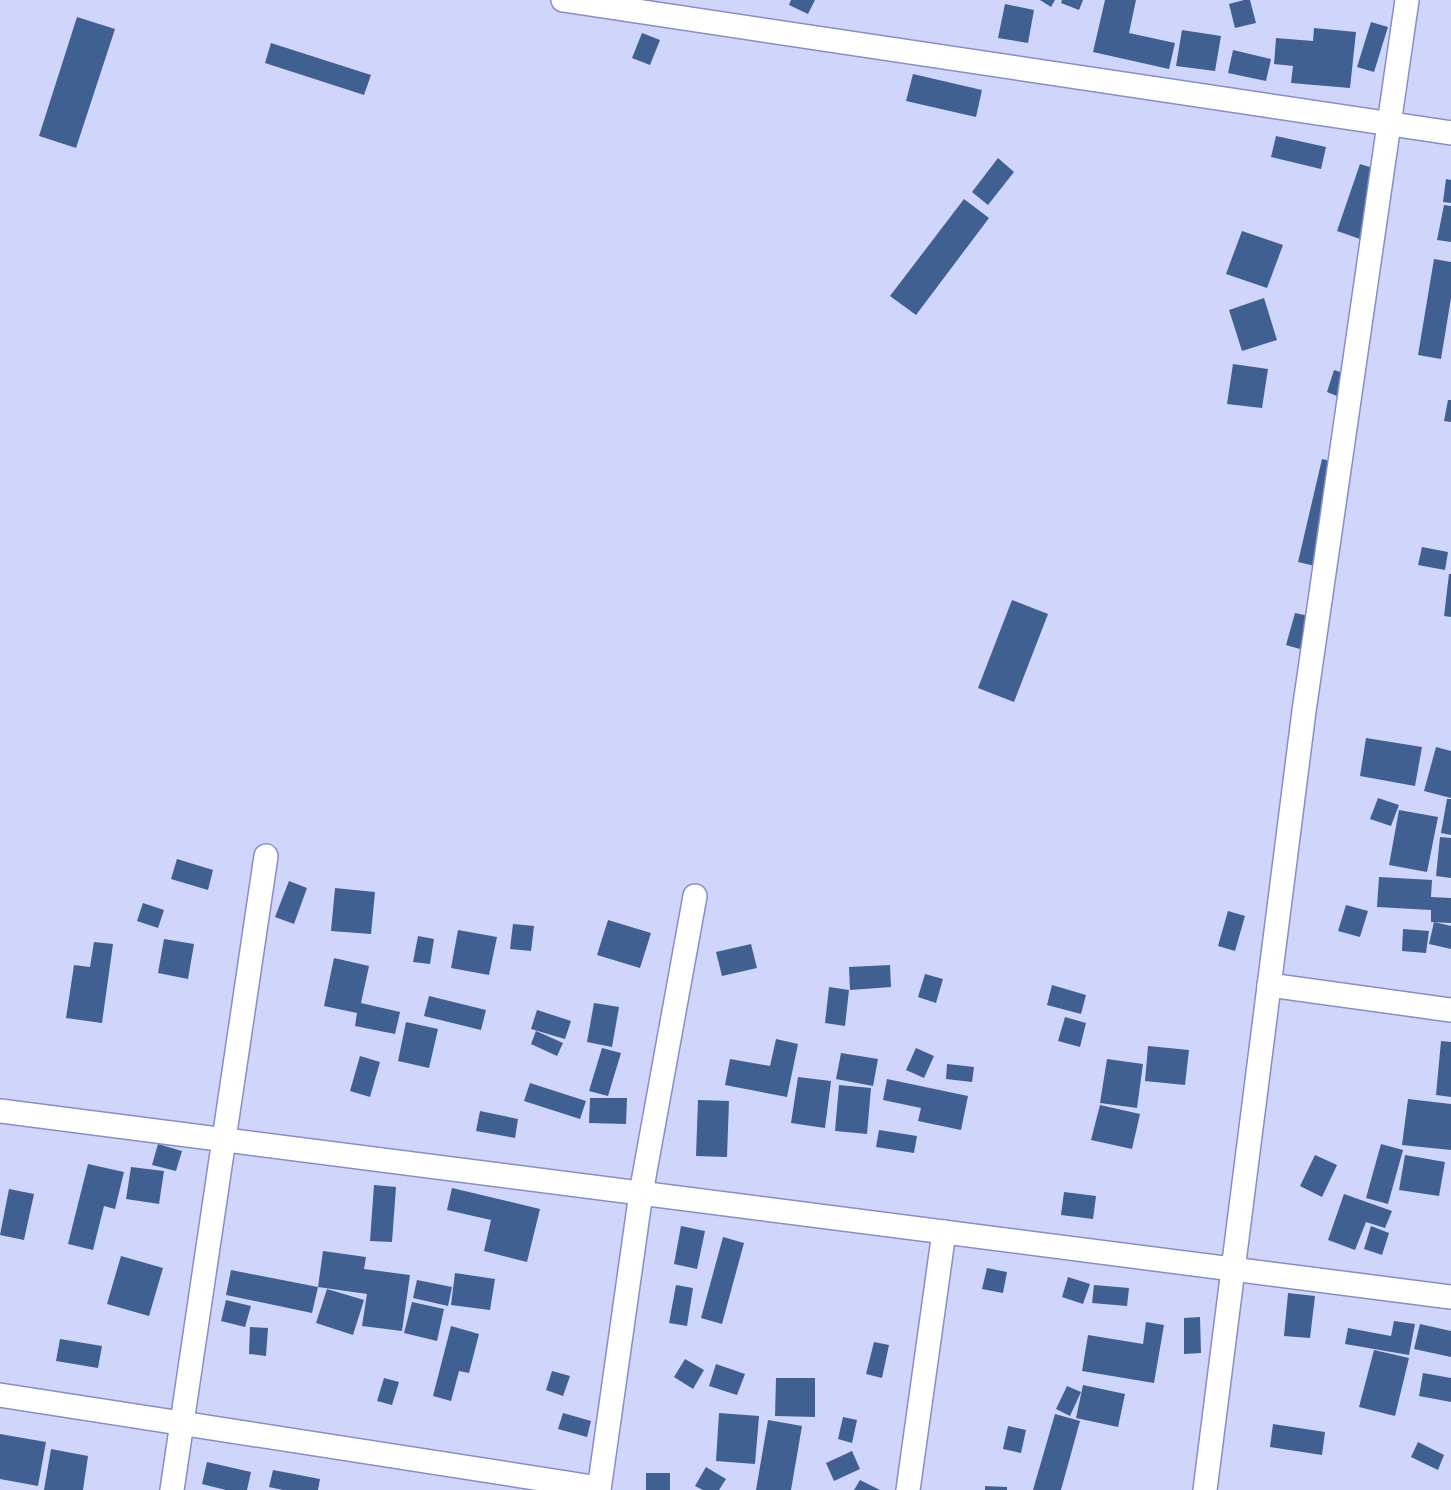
<svg xmlns="http://www.w3.org/2000/svg" width="1451" height="1490" viewBox="0 0 1451 1490" font-family="'Fira Sans',sans-serif">
<rect width="100%" height="100%" fill="#d0d5fc"/>
<!-- building -->
<g fill="#406092">
<path d="M791,0H815L808,14L789,5Z"/>
<path d="M1040,0H1055L1051,7Z"/>
<path d="M1062,0H1083L1079,10L1061,3Z"/>
<path d="M1105,0H1136L1129,33L1175,43L1169,69L1093,52Z"/>
<path d="M1244,0H1250L1256,23L1235,28L1229,4Z"/>
<path d="M1005,4L1034,10L1028,43L998,38Z"/>
<path d="M77,17L115,29L76,148L39,136Z"/>
<path d="M1371,22L1388,27L1374,72L1357,67Z"/>
<path d="M1314,28L1356,32L1350,88L1291,83L1293,66L1274,64L1276,38L1313,41Z"/>
<path d="M1182,30L1221,36L1215,71L1176,66Z"/>
<path d="M642,33L660,40L650,65L632,58Z"/>
<path d="M271,43L371,75L364,95L265,63Z"/>
<path d="M1233,50L1271,59L1266,81L1228,73Z"/>
<path d="M913,74L982,90L976,117L906,101Z"/>
<path d="M1276,136L1326,147L1321,169L1271,157Z"/>
<path d="M998,158L1014,172L988,205L972,192Z"/>
<path d="M1360,164L1383,171L1360,239L1337,231Z"/>
<path d="M1446,179L1451,180V203L1443,202Z"/>
<path d="M964,199L989,218L916,315L890,296Z"/>
<path d="M1444,205L1451,206V242L1437,240Z"/>
<path d="M1242,231L1283,245L1267,288L1226,274Z"/>
<path d="M1434,259L1451,262V298L1441,359L1418,355Z"/>
<path d="M1264,298L1277,340L1242,351L1229,310Z"/>
<path d="M1233,364L1268,369L1262,408L1227,404Z"/>
<path d="M1334,370L1350,375L1342,398L1327,392Z"/>
<path d="M1448,400H1451V422L1444,421Z"/>
<path d="M1322,459L1344,464L1319,567L1298,562Z"/>
<path d="M1422,547L1448,552L1445,570L1418,565Z"/>
<path d="M1449,574H1451V617L1444,616Z"/>
<path d="M1012,600L1048,614L1014,702L978,688Z"/>
<path d="M1295,613L1309,616L1300,649L1286,645Z"/>
<path d="M1366,738L1422,747L1415,786L1360,776Z"/>
<path d="M1436,747L1451,751V798L1424,791Z"/>
<path d="M1378,798L1399,805L1391,826L1370,819Z"/>
<path d="M1447,799H1451V835L1441,833Z"/>
<path d="M1399,810L1438,817L1427,872L1389,865Z"/>
<path d="M1440,837L1451,838V878L1436,876Z"/>
<path d="M177,859L213,870L208,890L171,879Z"/>
<path d="M1379,877L1432,880L1431,897L1451,898V923L1431,922V910L1377,907Z"/>
<path d="M289,881L307,888L294,924L275,917Z"/>
<path d="M335,888L375,892L371,934L331,931Z"/>
<path d="M143,903L164,910L158,928L137,921Z"/>
<path d="M1346,905L1368,911L1360,937L1338,931Z"/>
<path d="M1228,911L1245,916L1235,951L1218,946Z"/>
<path d="M608,920L651,933L640,968L597,955Z"/>
<path d="M1434,922L1451,926V949L1429,944Z"/>
<path d="M513,924L534,926L531,951L510,949Z"/>
<path d="M1403,929L1429,931L1426,953L1402,951Z"/>
<path d="M458,930L497,937L489,975L451,968Z"/>
<path d="M418,936L434,939L430,964L413,962Z"/>
<path d="M164,939L194,944L188,979L158,973Z"/>
<path d="M94,942L113,944L102,1023L66,1018L74,965L90,967Z"/>
<path d="M751,944L757,968L722,976L716,952Z"/>
<path d="M334,958L369,966L361,1003L400,1012L395,1034L355,1026L357,1013L324,1006Z"/>
<path d="M890,965L891,987L850,990L849,967Z"/>
<path d="M925,974L943,979L936,1003L918,997Z"/>
<path d="M1052,985L1086,995L1081,1014L1047,1005Z"/>
<path d="M829,987L849,990L845,1026L825,1023Z"/>
<path d="M429,996L486,1010L481,1030L424,1016Z"/>
<path d="M594,1003L619,1007L612,1047L587,1042Z"/>
<path d="M537,1010L571,1021L565,1039L531,1029Z"/>
<path d="M1065,1017L1086,1023L1080,1047L1058,1041Z"/>
<path d="M406,1022L438,1029L429,1068L398,1061Z"/>
<path d="M536,1031L563,1043L557,1056L531,1044Z"/>
<path d="M776,1039L798,1044L787,1097L725,1085L730,1059L770,1066Z"/>
<path d="M1441,1041L1451,1042V1097L1436,1095Z"/>
<path d="M1148,1046L1189,1050L1185,1085L1145,1081Z"/>
<path d="M602,1048L621,1053L608,1096L589,1091Z"/>
<path d="M916,1048L934,1056L924,1078L906,1070Z"/>
<path d="M841,1053L878,1059L873,1086L836,1079Z"/>
<path d="M360,1056L380,1062L370,1097L350,1091Z"/>
<path d="M1107,1059L1143,1064L1137,1108L1100,1103Z"/>
<path d="M947,1064L974,1067L972,1082L946,1079Z"/>
<path d="M798,1077L831,1081L825,1128L791,1123Z"/>
<path d="M887,1079L968,1096L961,1130L918,1121L921,1108L883,1100Z"/>
<path d="M530,1083L586,1101L580,1119L524,1101Z"/>
<path d="M839,1085L871,1088L867,1134L835,1131Z"/>
<path d="M590,1098H627L626,1124L589,1123Z"/>
<path d="M1408,1099L1451,1104V1150L1402,1145Z"/>
<path d="M698,1100L729,1101L727,1157L696,1156Z"/>
<path d="M1100,1105L1140,1114L1132,1149L1091,1140Z"/>
<path d="M480,1111L518,1119L515,1138L476,1131Z"/>
<path d="M879,1130L917,1136L914,1153L876,1147Z"/>
<path d="M158,1144L182,1151L176,1171L152,1165Z"/>
<path d="M1381,1144L1403,1150L1388,1204L1366,1198Z"/>
<path d="M1315,1155L1337,1165L1322,1197L1300,1186Z"/>
<path d="M1405,1155L1445,1162L1439,1196L1399,1190Z"/>
<path d="M88,1164L124,1172L115,1209L104,1206L93,1250L68,1244Z"/>
<path d="M131,1167L164,1171L159,1204L126,1199Z"/>
<path d="M374,1185L396,1187L392,1242L370,1241Z"/>
<path d="M452,1188L540,1209L527,1262L484,1251L491,1220L447,1210Z"/>
<path d="M9,1189L34,1194L24,1240L0,1235Z"/>
<path d="M1064,1192L1096,1196L1093,1219L1061,1215Z"/>
<path d="M1344,1194L1392,1211L1385,1228L1366,1222L1355,1250L1328,1240Z"/>
<path d="M681,1226L705,1231L697,1269L674,1264Z"/>
<path d="M1371,1226L1389,1233L1382,1255L1364,1249Z"/>
<path d="M723,1237L744,1243L722,1324L701,1318Z"/>
<path d="M323,1251L366,1257L364,1269L410,1275L402,1331L362,1326L367,1294L318,1287L312,1313L226,1295L231,1270L318,1287Z"/>
<path d="M121,1256L163,1268L149,1316L107,1304Z"/>
<path d="M987,1268L1007,1272L1003,1293L982,1289Z"/>
<path d="M455,1273L495,1279L490,1310L451,1305Z"/>
<path d="M1068,1277L1090,1284L1083,1304L1062,1297Z"/>
<path d="M417,1280L452,1287L448,1306L413,1298Z"/>
<path d="M676,1285L693,1288L687,1326L669,1323Z"/>
<path d="M1094,1285L1129,1288L1127,1306L1092,1303Z"/>
<path d="M327,1289L364,1300L353,1335L316,1323Z"/>
<path d="M1288,1293L1315,1296L1310,1338L1284,1336Z"/>
<path d="M226,1300L251,1306L245,1327L221,1321Z"/>
<path d="M412,1302L444,1309L437,1341L404,1333Z"/>
<path d="M1200,1317L1201,1353L1184,1354V1318Z"/>
<path d="M1394,1321L1415,1324L1409,1355L1345,1344L1348,1328L1391,1336Z"/>
<path d="M1146,1322L1164,1325L1154,1383L1082,1371L1088,1335L1143,1344Z"/>
<path d="M1420,1324L1451,1331V1357L1414,1349Z"/>
<path d="M451,1326L479,1334L469,1373L459,1371L451,1401L433,1396Z"/>
<path d="M250,1327L268,1328L266,1356L249,1354Z"/>
<path d="M60,1339L102,1346L98,1368L56,1361Z"/>
<path d="M874,1342L889,1345L882,1378L866,1374Z"/>
<path d="M1374,1350L1409,1358L1395,1416L1359,1407Z"/>
<path d="M685,1359L704,1370L693,1389L674,1377Z"/>
<path d="M716,1364L745,1374L737,1395L709,1386Z"/>
<path d="M552,1371L570,1376L563,1396L546,1390Z"/>
<path d="M1423,1373L1451,1378V1402L1419,1396Z"/>
<path d="M384,1378L399,1382L392,1405L377,1401Z"/>
<path d="M776,1378H815V1417L775,1416Z"/>
<path d="M1083,1385L1125,1394L1118,1427L1076,1418Z"/>
<path d="M1067,1386L1081,1392L1070,1416L1056,1409Z"/>
<path d="M563,1413L591,1421L587,1437L558,1429Z"/>
<path d="M719,1413L759,1416L755,1464L716,1461Z"/>
<path d="M1055,1414L1080,1421L1061,1490H1033Z"/>
<path d="M843,1417L857,1420L852,1443L838,1439Z"/>
<path d="M768,1420L802,1426L791,1490H756Z"/>
<path d="M1273,1424L1325,1432L1322,1455L1270,1447Z"/>
<path d="M1008,1426L1026,1430L1021,1453L1003,1449Z"/>
<path d="M0,1434L46,1442L38,1486L0,1479Z"/>
<path d="M1418,1442L1444,1455L1438,1470L1411,1457Z"/>
<path d="M51,1449L88,1456L83,1490H44Z"/>
<path d="M852,1451L860,1469L834,1481L826,1463Z"/>
<path d="M207,1462L251,1472L247,1490H226L202,1484Z"/>
<path d="M706,1467L726,1479L719,1490H703L695,1486Z"/>
<path d="M273,1470L320,1479L318,1490H283L269,1487Z"/>
<rect x="646" y="1473" width="24" height="17"/>
<path d="M860,1480L880,1490H854Z"/>
<path d="M985,1486L1007,1487V1490H985Z"/>
</g>
<g fill="none" stroke-linecap="round" stroke-linejoin="round">
<defs>
<g id="street">
<path d="M563,0L1451,133"/>
<path d="M1269,985L1451,1010"/>
<path d="M0,1111L1451,1297"/>
<path d="M0,1395L599,1488"/>
<path d="M172,1490L266,856"/>
<path d="M599,1490L641,1193L695,896"/>
<path d="M908,1490L944,1232"/>
<path d="M1205,1490L1304,711L1407,0"/>
</g>
</defs>
<!-- street casing -->
<use href="#street" stroke="#868dc9" stroke-width="26"/>
<!-- street -->
<use href="#street" stroke="#fff" stroke-width="23"/>
</g>
</svg>
